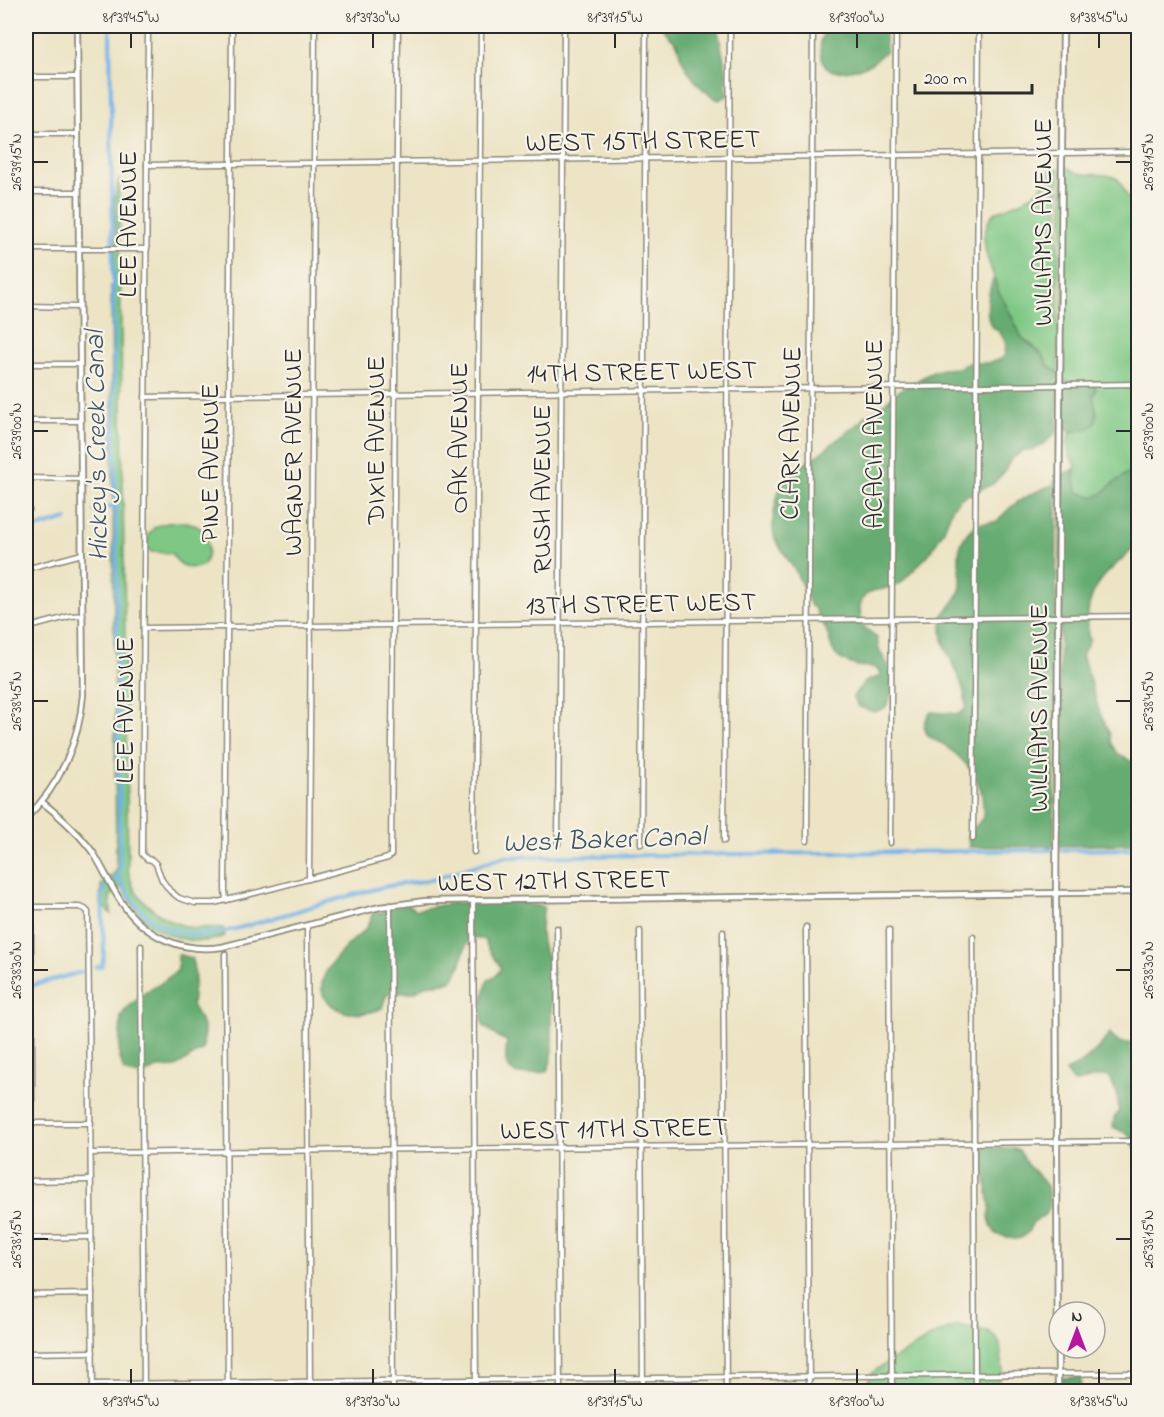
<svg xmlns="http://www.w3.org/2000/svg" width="1164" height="1417" viewBox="0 0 1164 1417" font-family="'Indie Flower',sans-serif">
<rect width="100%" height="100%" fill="#f7f3e8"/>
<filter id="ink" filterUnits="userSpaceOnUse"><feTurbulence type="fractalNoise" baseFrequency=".0167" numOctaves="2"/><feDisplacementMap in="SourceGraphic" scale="12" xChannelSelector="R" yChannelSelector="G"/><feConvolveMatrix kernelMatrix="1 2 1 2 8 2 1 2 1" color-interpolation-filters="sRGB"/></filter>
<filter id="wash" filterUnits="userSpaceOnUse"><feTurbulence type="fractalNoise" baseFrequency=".008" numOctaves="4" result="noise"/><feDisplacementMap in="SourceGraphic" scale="24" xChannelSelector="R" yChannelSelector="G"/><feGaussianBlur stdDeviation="1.35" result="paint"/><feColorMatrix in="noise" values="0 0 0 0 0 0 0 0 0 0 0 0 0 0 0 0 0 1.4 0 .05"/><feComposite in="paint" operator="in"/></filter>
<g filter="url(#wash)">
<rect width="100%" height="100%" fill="#ece4c5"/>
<!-- green -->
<g fill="#7ec784" stroke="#547958" stroke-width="1.5">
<path d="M1059,168L1058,373L1048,365L1044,357L1030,343L1022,338L1006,305L997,289L995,280L986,254L984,236L989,219L996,212L1022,201L1040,189L1047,175L1051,170Z"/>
<path d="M1063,168H1069C1082,180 1102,170 1116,178C1121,181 1122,185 1124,190C1127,197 1132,204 1138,209V452L1137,453L1132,470L1110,486L1104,493L1095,497L1077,492L1074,474L1076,465C1067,454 1065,445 1071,432L1080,430L1097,412L1093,396L1096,392L1095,386C1084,383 1073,384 1062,379Z"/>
<path d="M119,179L128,870C130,877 132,886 136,892C150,911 172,925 195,928C204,929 214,926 223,928L225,936C196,948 159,937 139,914C132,906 128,894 121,887L117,890L110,877C115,873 119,870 116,863L111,286L113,282L116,236L114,201Z"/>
<path d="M187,522C190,523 194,524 197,526C210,534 210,553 204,565C189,571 180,567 171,553L152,552L147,549C145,522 166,522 187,522Z"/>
<path d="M106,880L114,893L110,897L111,914L100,903L101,885Z"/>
<path d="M957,1326L987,1331L995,1336L1000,1344L1003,1372L994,1391L863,1392L871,1375L877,1369L934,1335Z"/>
</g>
<!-- forest -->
<g fill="#66ac72" stroke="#486c4e" stroke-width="1.5">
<path d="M662,26H717L726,70L727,96L719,100C702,92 689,75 681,58C679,53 679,48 677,44C673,37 665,34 662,26Z"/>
<path d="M830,26H884L886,50C882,55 877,59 872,63C863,68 836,76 827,68C822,64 822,57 821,51C819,40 823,33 830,26Z"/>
<path d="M994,277L997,289L1006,305L1022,338L1037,350L1044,357L1048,365L1058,373L1057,432L1045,443L1033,450L1023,451L1011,459L1005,471L993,484L961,498L953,507L943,532L929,554L901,583L883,589L872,591L865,595L860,605L861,624L877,638L879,650L888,665L892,680L890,698L885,708L874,712L859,707L853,697C861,685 864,680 879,677L880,672C872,664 868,668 858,666C852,665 837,659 834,652C830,646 830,637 826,630C823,621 817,620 816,609L811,606L796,572L775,539L773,530V521L774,511L778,494L782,485L798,468L815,457L861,421L865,415L876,410L900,390L934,371L943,369L958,368L969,363H988L1003,358C1008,350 1006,339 999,332C997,329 993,328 991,325C984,314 989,288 994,277Z"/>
<path d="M1062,379C1073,384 1086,381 1095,386L1096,389L1093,396C1096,408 1102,426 1085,429C1082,429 1079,431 1075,431C1069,431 1067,428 1061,430Z"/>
<path d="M1137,453L1138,455V545C1117,564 1091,581 1088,612C1087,620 1088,628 1088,636L1090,639L1082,655L1100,713L1110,734L1111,742L1118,754L1138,765V844L1058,846L1061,475L1075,469L1074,474L1077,492L1095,497L1103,493L1110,486L1132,470Z"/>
<path d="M1057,478L1054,846L969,847L968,834C972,829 980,823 983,817C984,812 983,807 983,803C982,778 965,760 946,746C939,741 927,739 925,729C923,722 927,718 931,712L959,714L966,708C966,683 950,664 943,640C941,632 943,624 942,616C947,610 956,600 959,593C964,582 959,571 959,560C958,546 966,529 979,524C985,522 992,523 998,521C1012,502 1031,493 1053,485L1054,481Z"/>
<path d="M488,902H518L544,907C540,923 539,937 545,953C548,958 552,964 552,970C554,986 551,1002 551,1017C550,1038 558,1052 546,1072C532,1073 509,1081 506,1061C505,1055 507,1047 507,1041L498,1037L483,1025C480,1010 483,995 488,980L496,976L501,968C496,958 487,950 484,939C479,940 475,937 470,939C463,942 463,973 450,981C443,985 433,983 426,985C421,986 419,990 414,992C407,994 397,992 390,993L386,996L382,1008C373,1013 360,1014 349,1013C339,1011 332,1007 326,999C311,980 340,953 353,940C358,936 364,932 367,927C370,923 371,918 372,914L384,912L390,908L406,905L412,907L416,910L452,903Z"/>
<path d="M178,954L192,958L195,976L192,1005L201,1021L204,1030L203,1049L176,1067L157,1068L142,1075H134L124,1071L119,1055L121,1016L127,1008L135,1002L137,999L153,987L157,986L178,970Z"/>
<path d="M1110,1033C1117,1046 1125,1043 1138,1042V1152L1132,1143L1130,1135L1113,1127L1114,1118L1119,1111L1117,1093L1108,1076C1093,1075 1086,1082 1072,1082L1066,1071C1085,1063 1099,1049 1110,1033Z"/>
<path d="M983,1147L1009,1148L1019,1150L1028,1166L1036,1172L1047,1186L1050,1205L1047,1213L1032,1224L1028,1232L1021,1238L1014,1239L996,1234L991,1226L989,1217L990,1207L983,1161Z"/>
<path d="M1081,1377V1391H1062V1378Z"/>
</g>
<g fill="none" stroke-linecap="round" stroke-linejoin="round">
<!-- canal -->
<g stroke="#73b1e6" stroke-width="4">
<path d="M110,26L120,869L118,877L114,879"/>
<path d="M94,511L116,505"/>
<path d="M26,531L67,519"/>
<path d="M1060,850L1138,849"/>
<path d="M118,877C135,907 152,929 189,934C214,937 246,926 270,919C308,908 346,896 384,887C400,883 418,883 433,879C457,872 480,864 503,857L1053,850"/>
<path d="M96,967L102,966L104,953L102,896L105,887"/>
<path d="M26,987L82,972"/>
</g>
</g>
</g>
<g filter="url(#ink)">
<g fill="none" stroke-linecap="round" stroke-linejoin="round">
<defs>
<g id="minor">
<path d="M148,26L142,854L147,859L152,860L156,864L162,880L170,891L179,898L195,903H214L247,895L388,858L391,855L398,26"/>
<path d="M26,77H77"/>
<path d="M26,134H78"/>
<path d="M147,165L1138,152"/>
<path d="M26,192H78"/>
<path d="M26,249H147"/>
<path d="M26,306L79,307"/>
<path d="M26,364H80"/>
<path d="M145,397L1138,384"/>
<path d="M26,421H81"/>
<path d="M26,478L81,479"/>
<path d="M26,507L29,510"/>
<path d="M26,569L82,554"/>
<path d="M26,628L71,616L83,615"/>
<path d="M144,628L1138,616"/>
<path d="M973,839L979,26"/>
<path d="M724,841L730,26"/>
<path d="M807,841L813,26"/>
<path d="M890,843L896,26"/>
<path d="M558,844L564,26"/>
<path d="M641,844L646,26"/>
<path d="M474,852L481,26"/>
<path d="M309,879L315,26"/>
<path d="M226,900L225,890L232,26"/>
<path d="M473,900L476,1392"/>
<path d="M390,905L393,1392"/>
<path d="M26,907H79L85,909L88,912L93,1392"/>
<path d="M31,907V970"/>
<path d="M307,925L310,1392"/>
<path d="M806,927L809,1392"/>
<path d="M557,928L560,1392"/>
<path d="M889,930L892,1392"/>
<path d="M640,931L643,1392"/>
<path d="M723,932L726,1392"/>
<path d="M973,937L975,1392"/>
<path d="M141,946L144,1392"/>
<path d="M225,954L228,1392"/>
<path d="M32,1016V1123"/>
<path d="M26,1123H91"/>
<path d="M91,1153L1138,1141"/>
<path d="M26,1181L91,1180"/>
<path d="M26,1238L91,1237"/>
<path d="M26,1295L92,1294"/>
<path d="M26,1353L93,1352"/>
<path d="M93,1384L1138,1373"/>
</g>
<g id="tertiary">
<path d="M42,802C61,817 80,834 94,854C104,870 111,887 122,903C145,937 182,953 222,947L380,907L425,901L1138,892"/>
<path d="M26,818C60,786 79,742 83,695L77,26"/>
<path d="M1058,1392L1056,893L1063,26"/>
</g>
</defs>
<!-- minor casing -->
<use href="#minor" stroke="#8c8878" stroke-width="7"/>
<!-- tertiary casing -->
<use href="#tertiary" stroke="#8c8878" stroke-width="8"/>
<!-- minor -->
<use href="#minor" stroke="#fff" stroke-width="4"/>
<!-- tertiary -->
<use href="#tertiary" stroke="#fff" stroke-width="4.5"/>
</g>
</g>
<!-- ticks -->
<path fill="none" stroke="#2b2b2b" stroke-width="2" d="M131,33V48M373,33V48M615,33V48M857,33V48M1099,33V48M33,162H48M1116,162H1131M33,431H48M1116,431H1131M33,701H48M1116,701H1131M33,970H48M1116,970H1131M33,1239H48M1116,1239H1131M131,1369V1384M373,1369V1384M615,1369V1384M857,1369V1384M1099,1369V1384"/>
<g text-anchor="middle" stroke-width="4.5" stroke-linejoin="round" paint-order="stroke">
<!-- street labels -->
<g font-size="27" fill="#2b2b2b" stroke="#f7f3e8">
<text transform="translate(643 140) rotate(-1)" y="9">WEST 15TH STREET</text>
<text transform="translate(1042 222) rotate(-90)" y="9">WILLIAMS AVENUE</text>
<text transform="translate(127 224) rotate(-90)" y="9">LEE AVENUE</text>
<text transform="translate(642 371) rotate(-1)" y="9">14TH STREET WEST</text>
<text transform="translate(790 433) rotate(-89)" y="9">CLARK AVENUE</text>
<text transform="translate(873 434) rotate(-90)" y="9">ACACIA AVENUE</text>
<text transform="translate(458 438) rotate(-90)" y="9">OAK AVENUE</text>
<text transform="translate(375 440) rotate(-90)" y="9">DIXIE AVENUE</text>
<text transform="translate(292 452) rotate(-90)" y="9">WAGNER AVENUE</text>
<text transform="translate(209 463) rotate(-90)" y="9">PINE AVENUE</text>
<text transform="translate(541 489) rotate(-90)" y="9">RUSH AVENUE</text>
<text transform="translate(641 603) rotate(-1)" y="9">13TH STREET WEST</text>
<text transform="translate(1038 708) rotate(-90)" y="9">WILLIAMS AVENUE</text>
<text transform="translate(124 710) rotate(-90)" y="9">LEE AVENUE</text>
<text transform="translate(554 880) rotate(-1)" y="9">WEST 12TH STREET</text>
<text transform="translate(614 1128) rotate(-1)" y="9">WEST 11TH STREET</text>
</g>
<!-- water labels -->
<g font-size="28" font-style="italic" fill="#415363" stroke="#f7f3e8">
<text transform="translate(95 446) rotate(-91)" y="10">Hickey's Creek Canal</text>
<text transform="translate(604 838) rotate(-2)" y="10">West Baker Canal</text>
</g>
</g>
<!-- margin -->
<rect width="1164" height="1417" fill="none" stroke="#f7f3e8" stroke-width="66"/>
<!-- north arrow -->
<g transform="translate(1077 1330)"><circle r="28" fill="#f7f3e8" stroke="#a5a39c" stroke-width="1.5"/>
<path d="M0-4.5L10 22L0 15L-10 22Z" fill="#b5179e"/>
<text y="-9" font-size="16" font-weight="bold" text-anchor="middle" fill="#2b2b2b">N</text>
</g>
<!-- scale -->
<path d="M915 84v9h117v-9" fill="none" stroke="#2b2b2b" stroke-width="3"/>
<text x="924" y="84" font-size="18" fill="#2b2b2b" stroke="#f7f3e8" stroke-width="4.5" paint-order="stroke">200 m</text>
<rect x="33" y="33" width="1098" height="1351" fill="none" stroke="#2b2b2b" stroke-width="2"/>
<g font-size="15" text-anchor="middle" fill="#2b2b2b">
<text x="131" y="22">81°39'45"W</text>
<text x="373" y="22">81°39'30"W</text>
<text x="615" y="22">81°39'15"W</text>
<text x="857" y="22">81°39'00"W</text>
<text x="1099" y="22">81°38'45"W</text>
<text transform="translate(16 162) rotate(-90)" y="5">26°39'15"N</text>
<text transform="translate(1148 162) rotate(-90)" y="5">26°39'15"N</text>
<text transform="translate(16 431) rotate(-90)" y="5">26°39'00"N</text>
<text transform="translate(1148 431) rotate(-90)" y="5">26°39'00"N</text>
<text transform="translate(16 701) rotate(-90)" y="5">26°38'45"N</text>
<text transform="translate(1148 701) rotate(-90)" y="5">26°38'45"N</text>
<text transform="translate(16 970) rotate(-90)" y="5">26°38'30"N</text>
<text transform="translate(1148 970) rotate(-90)" y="5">26°38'30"N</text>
<text transform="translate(16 1239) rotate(-90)" y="5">26°38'15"N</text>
<text transform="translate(1148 1239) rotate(-90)" y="5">26°38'15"N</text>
<text x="131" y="1406">81°39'45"W</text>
<text x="373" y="1406">81°39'30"W</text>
<text x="615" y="1406">81°39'15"W</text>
<text x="857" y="1406">81°39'00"W</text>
<text x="1099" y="1406">81°38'45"W</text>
</g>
</svg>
